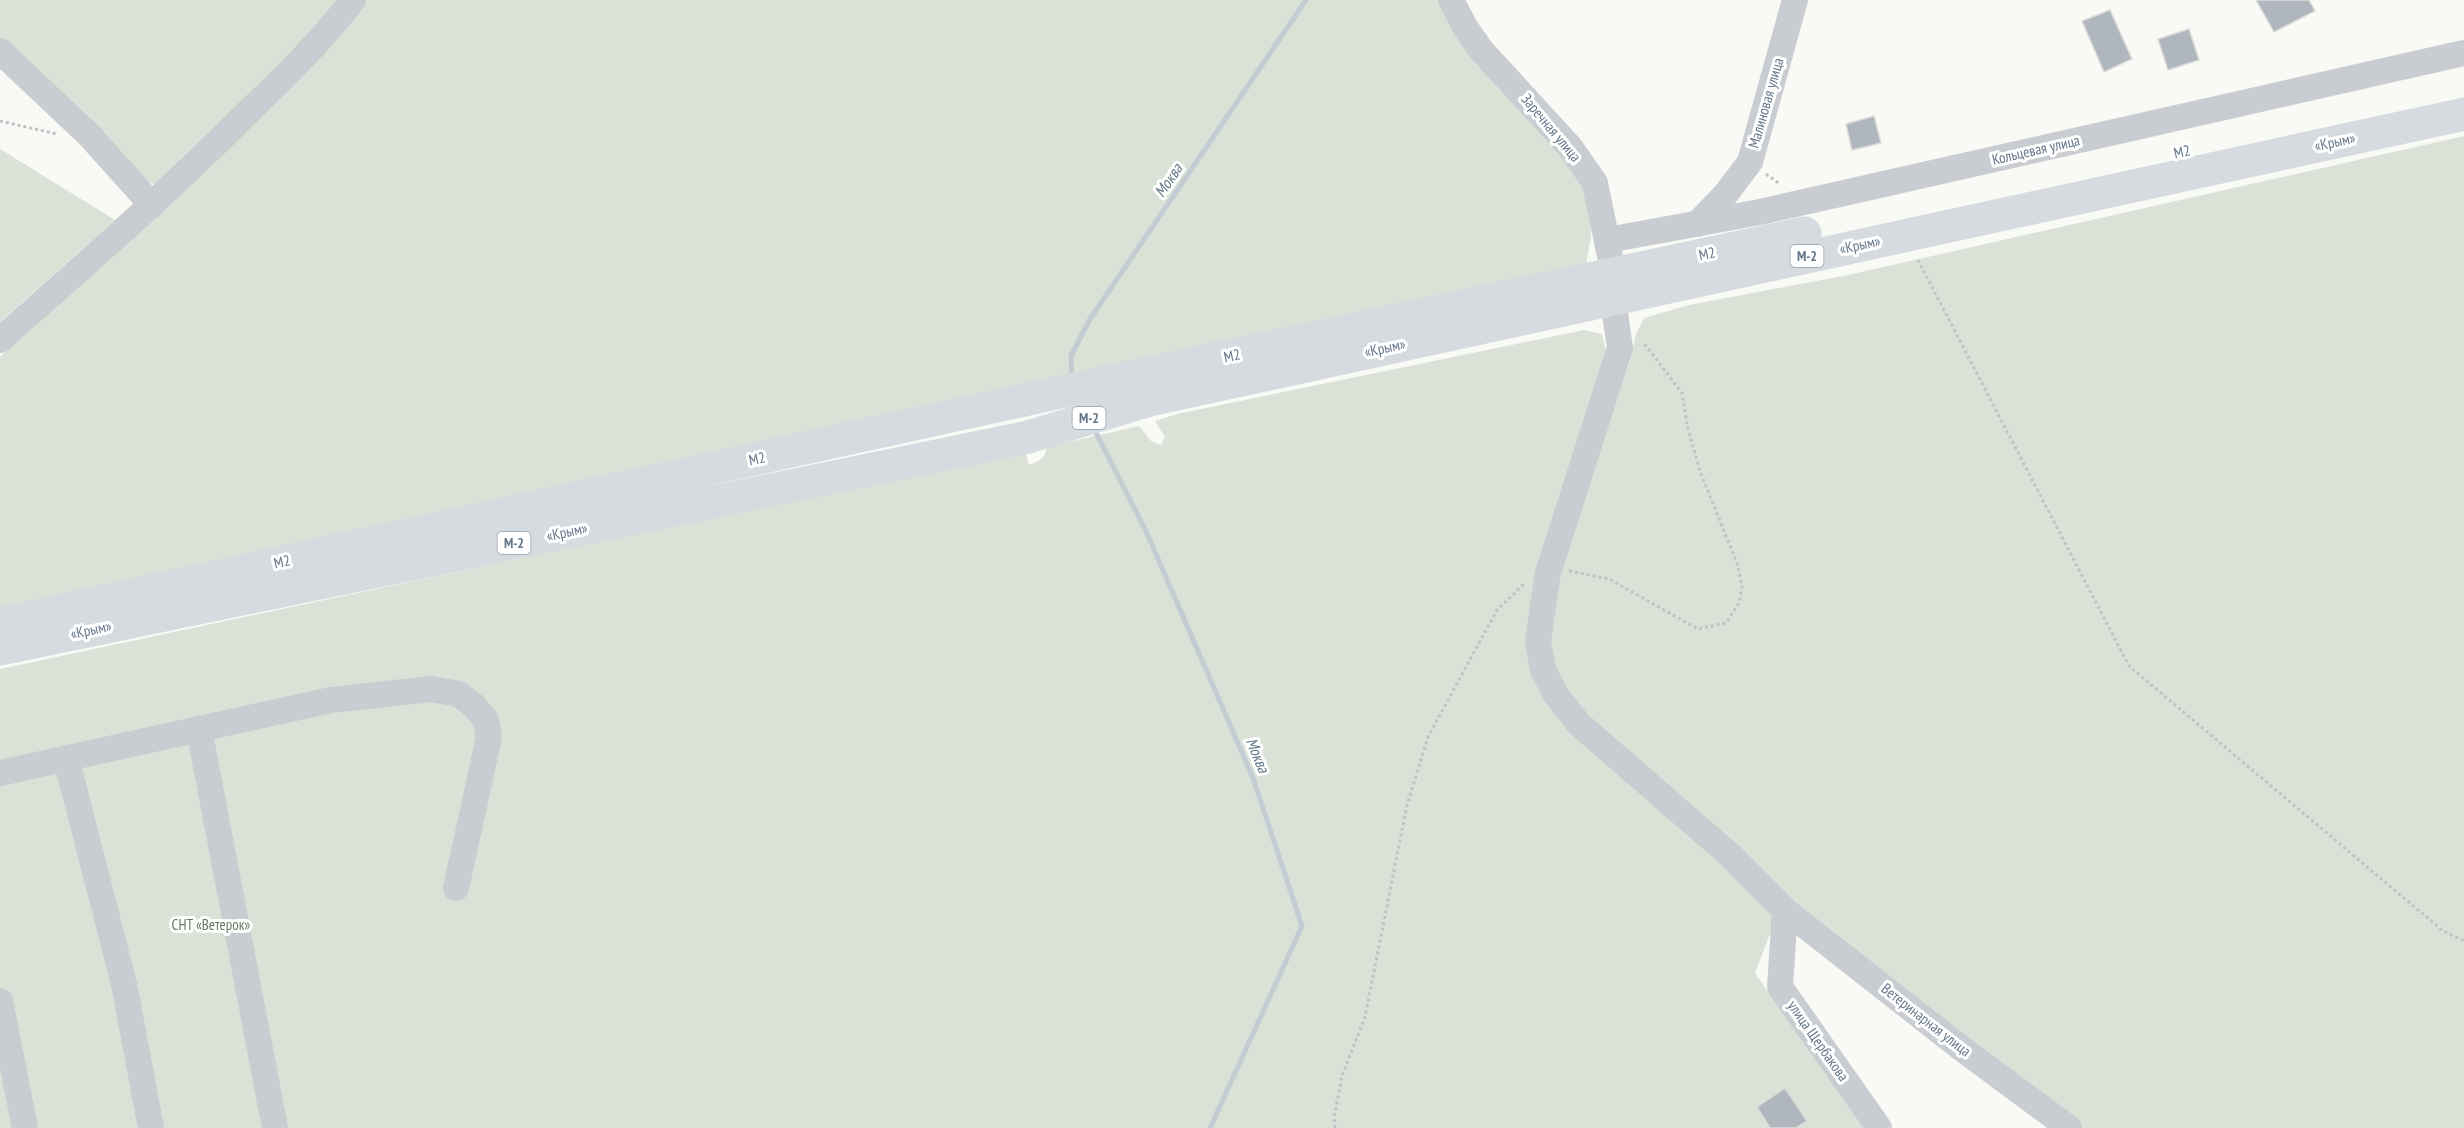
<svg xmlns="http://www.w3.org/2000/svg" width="2464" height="1128" viewBox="0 0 2464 1128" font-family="'PT Sans Narrow',sans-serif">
<rect width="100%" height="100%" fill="#f9f9f6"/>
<!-- green -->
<g fill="#dae1d7">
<path d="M0,0H342L283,72L156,185L148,182L0,42Z"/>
<path d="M367,0H1448L1588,186L1591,236L1586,265L0,628V357C127,242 251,126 367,0Z"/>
<path d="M2464,136V1128H2083L1786,894L1564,694L1548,643L1559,569L1630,361L1636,334L1644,318L1689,305L1848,275Z"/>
<path d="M0,149L115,220L0,322Z"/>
<path d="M1584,330L1602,334L1608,361L1535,669L1694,830L1776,918L1755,973L1863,1128H0V669L1025,451L1029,465C1039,461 1045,459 1047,447L1139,426L1151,441L1161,445L1165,437L1155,421L1177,414Z"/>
</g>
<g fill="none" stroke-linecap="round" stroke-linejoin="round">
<!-- stream -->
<g stroke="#c2ccd2" stroke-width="5">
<path d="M1072,379L1071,356L1090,319L1306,0"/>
<path d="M1093,427L1146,531L1253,778L1302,926L1210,1128"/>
</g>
</g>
<!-- building -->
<g fill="#afb6be" stroke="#dbdbd8" stroke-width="1.5">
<path d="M2256,0H2309L2315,11L2274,32Z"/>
<path d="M2110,10L2132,59L2104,72L2082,21Z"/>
<path d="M2189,29L2199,60L2168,70L2158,39Z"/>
<path d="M1874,116L1881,143L1852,150L1846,124Z"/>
<path d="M1785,1088L1807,1121L1796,1128H1770L1757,1107Z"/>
</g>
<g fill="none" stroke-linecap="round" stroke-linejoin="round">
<!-- path -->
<g stroke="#c0c3c5" stroke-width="3" stroke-dasharray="3 3" stroke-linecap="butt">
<path d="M0,121L57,134"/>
<path d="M1766,174L1780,184"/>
<path d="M1918,260L2129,666L2443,931L2464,941"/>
<path d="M1569,571L1609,579L1698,629L1726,623L1739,603L1742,587L1738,566L1700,471L1688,429L1682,393L1643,342"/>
<path d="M1335,1128L1334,1118L1342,1076L1365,1017L1407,805L1428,737L1497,610L1524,584"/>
</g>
<!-- minor -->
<g stroke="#c9ccd0" stroke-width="26">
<path d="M1451,0L1465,27L1481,50L1570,147L1595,183L1610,256"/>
<path d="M0,51L89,135L152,205"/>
<path d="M1697,224L1725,195L1750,162L1795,0"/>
<path d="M1608,240L1760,212L2464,53"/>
<path d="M1613,300L1620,348L1548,573L1542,613L1538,642L1543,670L1556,695L1579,724L1731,856L1785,910L1961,1048L2069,1128"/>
<path d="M0,340C82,267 164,196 241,119C280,81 320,43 353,0"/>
<path d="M199,729L275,1128"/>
<path d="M66,758L124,984L151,1128"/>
<path d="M0,773L331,700L431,689L459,694L473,705L486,720L489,737L456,888"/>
<path d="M1785,910L1780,987L1879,1128"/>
<path d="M0,1001L25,1128"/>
</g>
<!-- highway -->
<g stroke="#d6dbe0" stroke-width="33">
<path d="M0,624L1134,376L1805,233"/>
<path d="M0,649L1028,437L1150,400L2464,114"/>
</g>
</g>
<g text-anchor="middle" stroke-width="6" stroke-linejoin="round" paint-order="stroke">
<!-- shield labels -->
<g fill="#fff" stroke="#939fad" stroke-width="1.5">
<rect x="1790.5" y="245" width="33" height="22" rx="4.5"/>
<rect x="1072.5" y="407" width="33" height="22" rx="4.5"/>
<rect x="497.5" y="532" width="33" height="22" rx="4.5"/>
</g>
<g font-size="14" font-weight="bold" fill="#65768a">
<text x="1807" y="261">М-2</text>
<text x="1089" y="423">М-2</text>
<text x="514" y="548">М-2</text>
</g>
<!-- street labels -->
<g font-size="15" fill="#65768a" stroke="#fff">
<text transform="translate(1766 103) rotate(-74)" y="5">Малиновая улица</text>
<text transform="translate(1551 128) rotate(50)" y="5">Заречная улица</text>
<text transform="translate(2335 142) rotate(-12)" y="5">«Крым»</text>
<text transform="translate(2036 150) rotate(-13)" y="5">Кольцевая улица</text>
<text transform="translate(2182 152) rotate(-12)" y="5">М2</text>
<text transform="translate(1860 245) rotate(-12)" y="5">«Крым»</text>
<text transform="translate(1707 254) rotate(-12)" y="5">М2</text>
<text transform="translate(1385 348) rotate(-12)" y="5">«Крым»</text>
<text transform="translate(1232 356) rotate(-12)" y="5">М2</text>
<text transform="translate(757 459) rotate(-12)" y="5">М2</text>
<text transform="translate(567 532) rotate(-12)" y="5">«Крым»</text>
<text transform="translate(282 562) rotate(-12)" y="5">М2</text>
<text transform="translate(91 630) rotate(-12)" y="5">«Крым»</text>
<text transform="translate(1926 1020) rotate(38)" y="5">Ветеринарная улица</text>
<text transform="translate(1818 1041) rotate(55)" y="5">улица Щербакова</text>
</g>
<!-- park labels -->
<g font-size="15" fill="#647a61" stroke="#fff">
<text x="211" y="930">СНТ «Ветерок»</text>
</g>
<!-- water labels -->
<g font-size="16" font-style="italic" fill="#617785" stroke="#fff">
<text transform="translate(1168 180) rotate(-56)" y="6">Моква</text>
<text transform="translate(1258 755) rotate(67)" y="6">Моква</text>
</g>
</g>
</svg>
